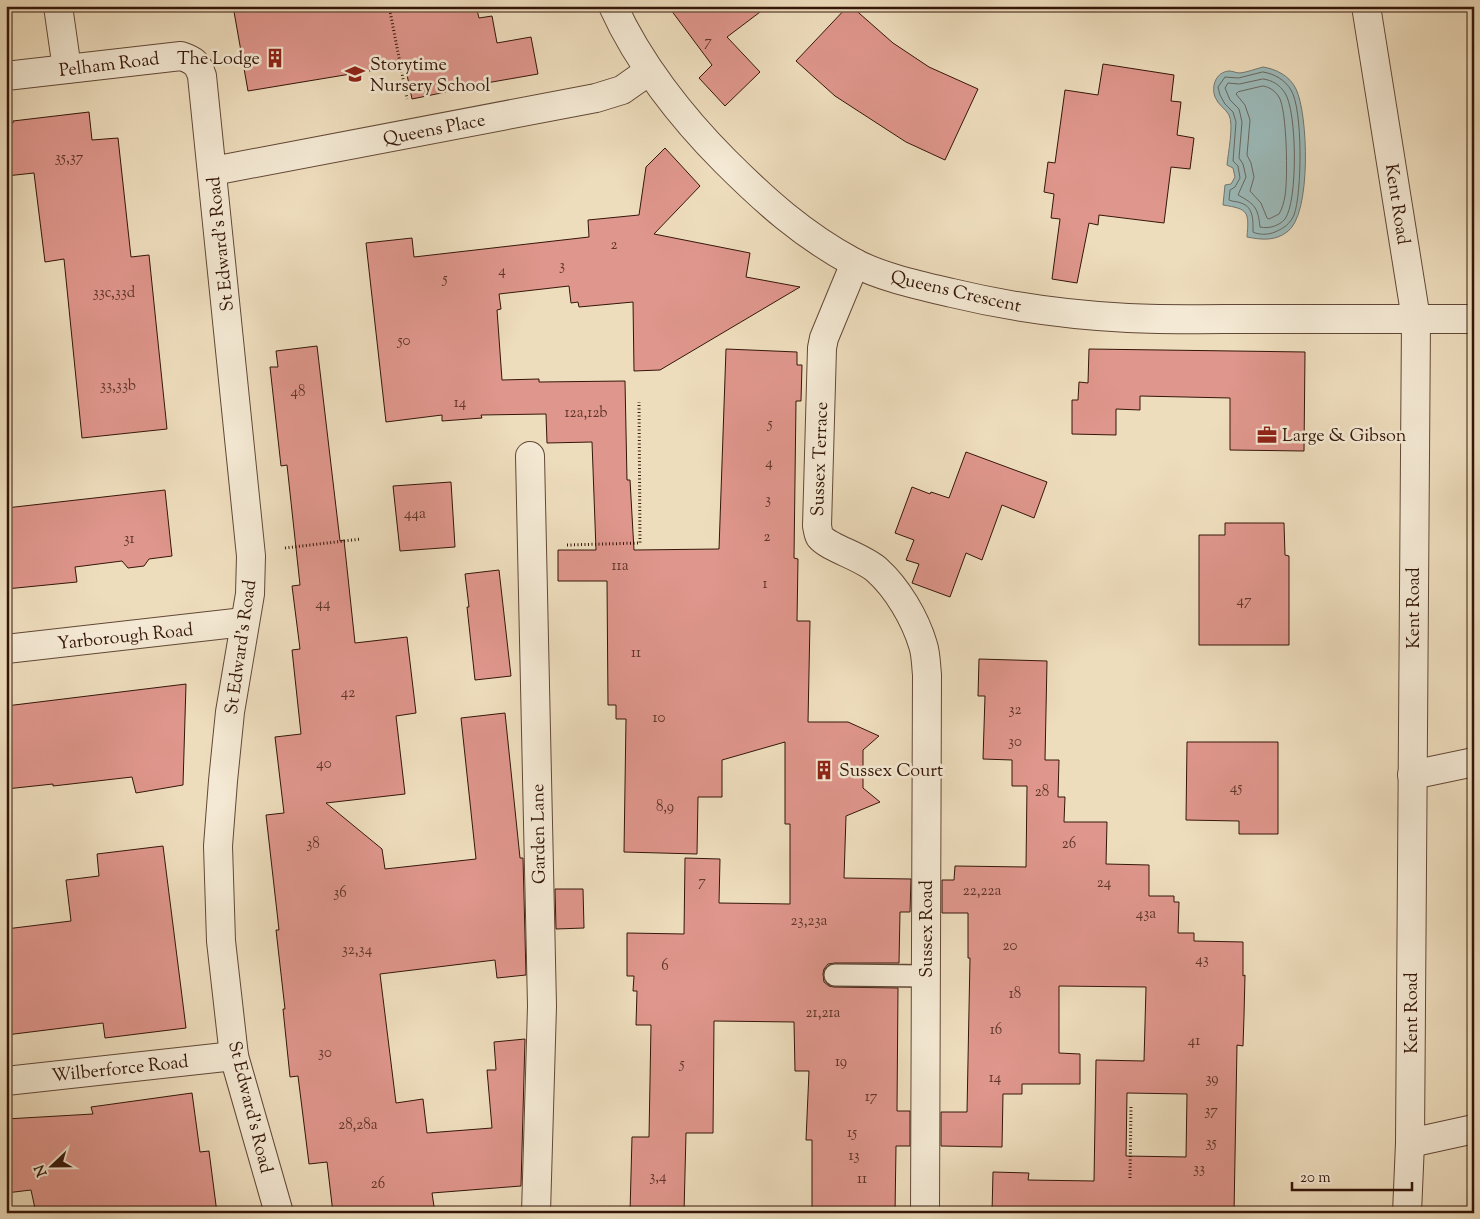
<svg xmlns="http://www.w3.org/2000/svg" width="1480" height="1219" viewBox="0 0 1480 1219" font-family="'Sorts Mill Goudy',serif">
<rect width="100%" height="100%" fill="#eeddbd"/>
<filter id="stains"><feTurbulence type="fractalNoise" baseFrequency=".004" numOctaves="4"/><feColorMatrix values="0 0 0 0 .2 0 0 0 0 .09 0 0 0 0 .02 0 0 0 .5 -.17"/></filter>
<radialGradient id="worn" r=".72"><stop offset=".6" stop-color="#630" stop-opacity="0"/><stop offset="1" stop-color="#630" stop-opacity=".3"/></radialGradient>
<!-- water -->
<path fill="#9cbab9" stroke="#727873" d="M1263,67C1276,69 1290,76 1296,89C1308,113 1312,215 1287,232C1275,241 1262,240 1247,237C1249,212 1249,209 1223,205L1225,185L1231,184L1235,177L1233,168L1227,165C1228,153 1234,125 1229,115C1226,109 1218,105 1215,97C1211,86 1216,72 1229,71C1233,71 1236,73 1240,73C1248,72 1255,69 1263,67Z"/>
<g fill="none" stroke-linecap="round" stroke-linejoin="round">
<!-- shore -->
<g stroke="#686861" stroke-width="1">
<path d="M1263,72C1275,74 1285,80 1291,90C1303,109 1302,194 1294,215C1290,224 1284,228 1275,232C1268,235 1259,235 1253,232C1253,221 1254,207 1241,203C1237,201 1233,202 1229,200L1230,190L1235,187L1240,178L1238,166L1233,161L1236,122L1233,112L1225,104L1220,95L1218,87L1225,77L1238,78Z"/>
<path d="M1263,79C1272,80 1280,85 1285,93C1297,111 1298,201 1285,219C1279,226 1269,229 1260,227C1258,208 1255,204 1238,195L1246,177L1243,164L1239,158L1242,122L1239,109L1230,100L1225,88L1228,83L1239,84Z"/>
<path d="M1263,86C1270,87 1275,91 1279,97C1287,110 1288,179 1285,196C1284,202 1282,209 1279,214L1269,219L1267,218L1261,203L1250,191L1254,177L1251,163L1247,155L1250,120L1245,105L1236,94L1238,92Z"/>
</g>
</g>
<!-- building -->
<g fill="#df968c" stroke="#341609" fill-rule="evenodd">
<path d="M233,6H476L479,18L492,16L497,43L531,37L538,74L446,90V92L412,99L405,65L248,91Z"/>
<path d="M668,6H768L727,37L760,72L725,106L699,78L712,65Z"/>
<path d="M848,6H851L893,43L929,67L978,89L945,160L906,142L835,96L796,61Z"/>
<path d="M1103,64L1174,75L1171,101L1181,102L1177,135L1194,138L1190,169L1171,167L1164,223L1099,215L1098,225L1089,223L1077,283L1052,279L1060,219L1051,218L1054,194L1044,192L1048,162L1055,163L1065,90L1098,95Z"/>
<path d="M89,112L92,140L118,138L131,257L149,255L167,429L82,438L64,259L45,262L34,173L6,176V124L13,123V121Z"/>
<path d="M665,148L700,186L654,234L750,253L746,277L800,287L660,370L634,371L633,302L579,307L578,302L571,303L569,286L499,294L501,309L497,310L502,380L539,379V382L625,381L627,480H630L634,550L719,549L726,349L797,352V365H802L801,401H796L794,558L798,559L797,621H810L808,722H848L879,736L863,750V788L880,802L846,816L844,878L911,879L910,912H900L899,963H835L828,964L824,969L823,974L824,982L829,986L834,987L898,988L897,1111H910V1146H896L895,1213H812V1140H806L809,1071H795L794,1022L714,1021L713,1133H686L684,1213H630L632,1137H649L651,1025H636L637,991H633L634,976H627V933L684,934L685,858L720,859L719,903L790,904V824H785V742L722,760V797H698L697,854L624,852L626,719H616V705H608L607,581H558V550H596L592,442L547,443L546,414L481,415L482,418L442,421V415L386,422L366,243L412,238L414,257L589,237L588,220L639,215L646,167Z"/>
<path d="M317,346L340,541L344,540L355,643L407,637L416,713L396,716L405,794L326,803L382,849L385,869L476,859L461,718L505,713L520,858H523L526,975L497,978L495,960L380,974L396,1103L423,1099L427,1133L492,1128L487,1070H496L494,1042L525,1039L521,1186L432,1193L435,1213H333L327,1162L309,1164L298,1076L290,1077L283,1009H285L276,930H279L266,815L284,813L275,737L301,734L292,650L300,649L292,586L300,585L287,465L281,466L270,367H278L276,351Z"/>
<path d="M1089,349L1305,352L1304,451L1230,450V398L1140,396V410L1116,409V435L1072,434V400H1078L1079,382L1088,383Z"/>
<path d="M966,452L1047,482L1034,518L1002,505L982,560L966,553L950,597L912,583L919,564L906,560L914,540L895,533L912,487L930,494L931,492L949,498Z"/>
<path d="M451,482L455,547L400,551L393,486Z"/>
<path d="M165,490L172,556L149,559L144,566L128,568L122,561L75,567L77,582L6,589V508Z"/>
<path d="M1225,523H1284L1285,555L1289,556V645H1199V535H1225Z"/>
<path d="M499,570L511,676L475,680L467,607H469L465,574Z"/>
<path d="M979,659L1047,661L1045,760H1059L1058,797H1065L1064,822H1107L1106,864L1149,865V896H1174V902H1179L1178,933H1194V941L1243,942V976L1245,975L1244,1016L1243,1046L1237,1045L1234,1213H992L993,1172L1029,1173L1028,1180L1094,1181L1096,1060L1144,1061L1146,987L1059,986V1053L1080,1054V1084H1022V1094H1003L1002,1147L941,1146V1112H967L970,958H968V913H942V880H954L955,866L1026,867L1027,786H1012V760L983,759L985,696H978ZM1127,1093L1187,1094L1186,1157L1126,1156Z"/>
<path d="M186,684L183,785L136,793L132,777L53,786V784L6,789V706Z"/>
<path d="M1187,742H1278V834H1239V821L1186,820Z"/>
<path d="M163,846L186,1028L105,1038L103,1023L6,1035V929L71,921L66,880L99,876L97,854Z"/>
<path d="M555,889H583L584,928L556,929Z"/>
<path d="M192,1093L200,1152L209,1151L217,1213H36L31,1190L6,1193V1119L93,1114L91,1107Z"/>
</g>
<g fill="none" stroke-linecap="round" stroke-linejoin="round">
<defs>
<path id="service" d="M835,975L926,976"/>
<g id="minor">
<path d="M58,6L67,69"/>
<path d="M613,6C638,62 682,118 725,161C765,201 803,235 853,262C880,277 922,286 952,293C1010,307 1068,315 1128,318C1170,320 1214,319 1256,319C1329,319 1401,319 1474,319"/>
<path d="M1366,6L1416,319L1410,1143L1407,1213"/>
<path d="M6,76L181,56C193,60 198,63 202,76L251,556L250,594L230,712L223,781L218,846L221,941L234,1056L279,1213"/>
<path d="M213,171L596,98L622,90L649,71"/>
<path d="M855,263L824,338L822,348L817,526C818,530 818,534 820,537C829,548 863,557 877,570C897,588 915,618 923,645C926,654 926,665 927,675L925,1213"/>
<path d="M530,456L542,1006L536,1213"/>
<path d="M6,649L244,622"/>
<path d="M1412,775L1474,762"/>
<path d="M6,1081L234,1056"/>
<path d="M1410,1143L1474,1129"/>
</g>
</defs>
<!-- service casing -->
<use href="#service" stroke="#624836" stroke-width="24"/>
<!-- minor casing -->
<use href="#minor" stroke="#624836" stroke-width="30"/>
<!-- path -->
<g stroke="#341609" stroke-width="3" stroke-dasharray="1 2.5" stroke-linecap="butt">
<path d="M389,6L407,99"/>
<path d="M567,545L640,543L639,402"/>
<path d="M285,548L361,539"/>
<path d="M1130,1178L1131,1106"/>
</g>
<!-- service -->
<use href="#service" stroke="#f4e9d4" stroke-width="21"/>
<!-- minor -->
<use href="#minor" stroke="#f4e9d4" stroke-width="28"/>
</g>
<!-- icons -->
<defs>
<symbol id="building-bare" viewBox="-9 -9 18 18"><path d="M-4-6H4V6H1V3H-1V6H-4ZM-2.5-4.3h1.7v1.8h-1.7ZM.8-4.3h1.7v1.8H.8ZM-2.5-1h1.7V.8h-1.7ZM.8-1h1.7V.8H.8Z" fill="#8f2418" stroke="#f4e9d4" stroke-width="2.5" paint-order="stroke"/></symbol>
<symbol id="school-bare" viewBox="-9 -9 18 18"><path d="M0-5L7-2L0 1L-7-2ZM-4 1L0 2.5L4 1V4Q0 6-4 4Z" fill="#8f2418" stroke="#f4e9d4" stroke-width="2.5" paint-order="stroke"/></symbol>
<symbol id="office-bare" viewBox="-9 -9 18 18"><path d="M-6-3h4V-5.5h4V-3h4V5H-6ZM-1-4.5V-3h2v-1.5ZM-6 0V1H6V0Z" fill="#8f2418" stroke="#f4e9d4" stroke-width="2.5" paint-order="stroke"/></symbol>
</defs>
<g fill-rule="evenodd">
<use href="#building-bare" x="261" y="44" width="28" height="28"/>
<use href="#school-bare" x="341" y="60" width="28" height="28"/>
<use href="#office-bare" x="1253" y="421" width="28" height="28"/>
<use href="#building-bare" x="810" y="756" width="28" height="28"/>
</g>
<g text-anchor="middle" stroke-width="5" stroke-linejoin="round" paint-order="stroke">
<!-- number labels -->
<g font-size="15" fill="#5f362a">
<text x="708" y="46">7</text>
<text x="69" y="162">35,37</text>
<text x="614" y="249">2</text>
<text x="562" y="270">3</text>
<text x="502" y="275">4</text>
<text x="445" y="283">5</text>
<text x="114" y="297">33c,33d</text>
<text x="404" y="345">50</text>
<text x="118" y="390">33,33b</text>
<text x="298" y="396">48</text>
<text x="460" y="407">14</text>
<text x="586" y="417">12a,12b</text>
<text x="770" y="428">5</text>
<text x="769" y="467">4</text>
<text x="768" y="504">3</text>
<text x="415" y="518">44a</text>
<text x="767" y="541">2</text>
<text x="129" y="543">31</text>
<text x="620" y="570">11a</text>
<text x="765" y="588">1</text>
<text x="1244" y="605">47</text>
<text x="323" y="608">44</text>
<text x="636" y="657">11</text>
<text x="348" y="697">42</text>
<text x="1015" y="714">32</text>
<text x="659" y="722">10</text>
<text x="1015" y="746">30</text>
<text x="324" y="768">40</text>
<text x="1236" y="792">45</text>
<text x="1042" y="796">28</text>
<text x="665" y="811">8,9</text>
<text x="313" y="848">38</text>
<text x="1069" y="848">26</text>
<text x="702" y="886">7</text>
<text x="1104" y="887">24</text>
<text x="982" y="895">22,22a</text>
<text x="340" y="897">36</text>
<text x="1146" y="918">43a</text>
<text x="809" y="925">23,23a</text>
<text x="1010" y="950">20</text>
<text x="357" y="954">32,34</text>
<text x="1202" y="964">43</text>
<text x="665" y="970">6</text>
<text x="1015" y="998">18</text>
<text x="823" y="1017">21,21a</text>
<text x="996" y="1034">16</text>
<text x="1194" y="1045">41</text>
<text x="325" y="1057">30</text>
<text x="841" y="1066">19</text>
<text x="682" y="1068">5</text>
<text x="995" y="1082">14</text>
<text x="1212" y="1083">39</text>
<text x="871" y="1101">17</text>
<text x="1211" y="1115">37</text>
<text x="358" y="1129">28,28a</text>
<text x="852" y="1137">15</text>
<text x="1211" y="1147">35</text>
<text x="854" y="1160">13</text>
<text x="1199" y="1173">33</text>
<text x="658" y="1181">3,4</text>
<text x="862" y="1183">11</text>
<text x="378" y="1188">26</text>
</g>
<!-- poi labels -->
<g font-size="18" fill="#341609" stroke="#f4e9d4" text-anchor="start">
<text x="260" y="64" text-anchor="end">The Lodge</text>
<text x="370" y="70">Storytime<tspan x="370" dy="21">Nursery School</tspan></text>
<text x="1282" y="441">Large &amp; Gibson</text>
<text x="839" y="776">Sussex Court</text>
</g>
<!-- street labels -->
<g font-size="18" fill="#341609" stroke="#f4e9d4">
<text transform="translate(109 64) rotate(-7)" y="6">Pelham Road</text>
<text transform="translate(434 129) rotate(-11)" y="6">Queens Place</text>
<text transform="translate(1398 204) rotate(81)" y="6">Kent Road</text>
<text transform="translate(220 244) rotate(-96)" y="6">St Edward's Road</text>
<text transform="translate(956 291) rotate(13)" y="6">Queens Crescent</text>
<text transform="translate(819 459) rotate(-88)" y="6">Sussex Terrace</text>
<text transform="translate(1413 608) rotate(-90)" y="6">Kent Road</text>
<text transform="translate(125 636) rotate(-6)" y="6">Yarborough Road</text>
<text transform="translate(240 647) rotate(-82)" y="6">St Edward's Road</text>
<text transform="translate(538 834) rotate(-91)" y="6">Garden Lane</text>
<text transform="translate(926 929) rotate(-90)" y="6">Sussex Road</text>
<text transform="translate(1411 1013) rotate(-90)" y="6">Kent Road</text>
<text transform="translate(120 1068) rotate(-6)" y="6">Wilberforce Road</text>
<text transform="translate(251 1107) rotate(76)" y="6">St Edward's Road</text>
</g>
</g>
<!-- margin -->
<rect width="1480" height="1219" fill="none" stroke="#eeddbd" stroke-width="25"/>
<rect x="8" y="8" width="1465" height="1204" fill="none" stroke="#341609" stroke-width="2.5"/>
<rect x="12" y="12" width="1455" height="1194" fill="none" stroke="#341609"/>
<!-- north arrow -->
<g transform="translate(52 1166) rotate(248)" stroke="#f4e9d4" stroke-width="4" paint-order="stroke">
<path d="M0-4L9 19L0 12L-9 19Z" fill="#341609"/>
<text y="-8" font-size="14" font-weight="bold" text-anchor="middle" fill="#341609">N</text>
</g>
<!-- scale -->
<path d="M1292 1182v8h120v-8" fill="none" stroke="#341609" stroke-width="2.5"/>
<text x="1300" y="1182" font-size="15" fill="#341609" stroke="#f4e9d4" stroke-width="4" paint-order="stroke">20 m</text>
<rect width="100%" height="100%" filter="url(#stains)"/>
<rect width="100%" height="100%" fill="url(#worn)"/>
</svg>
